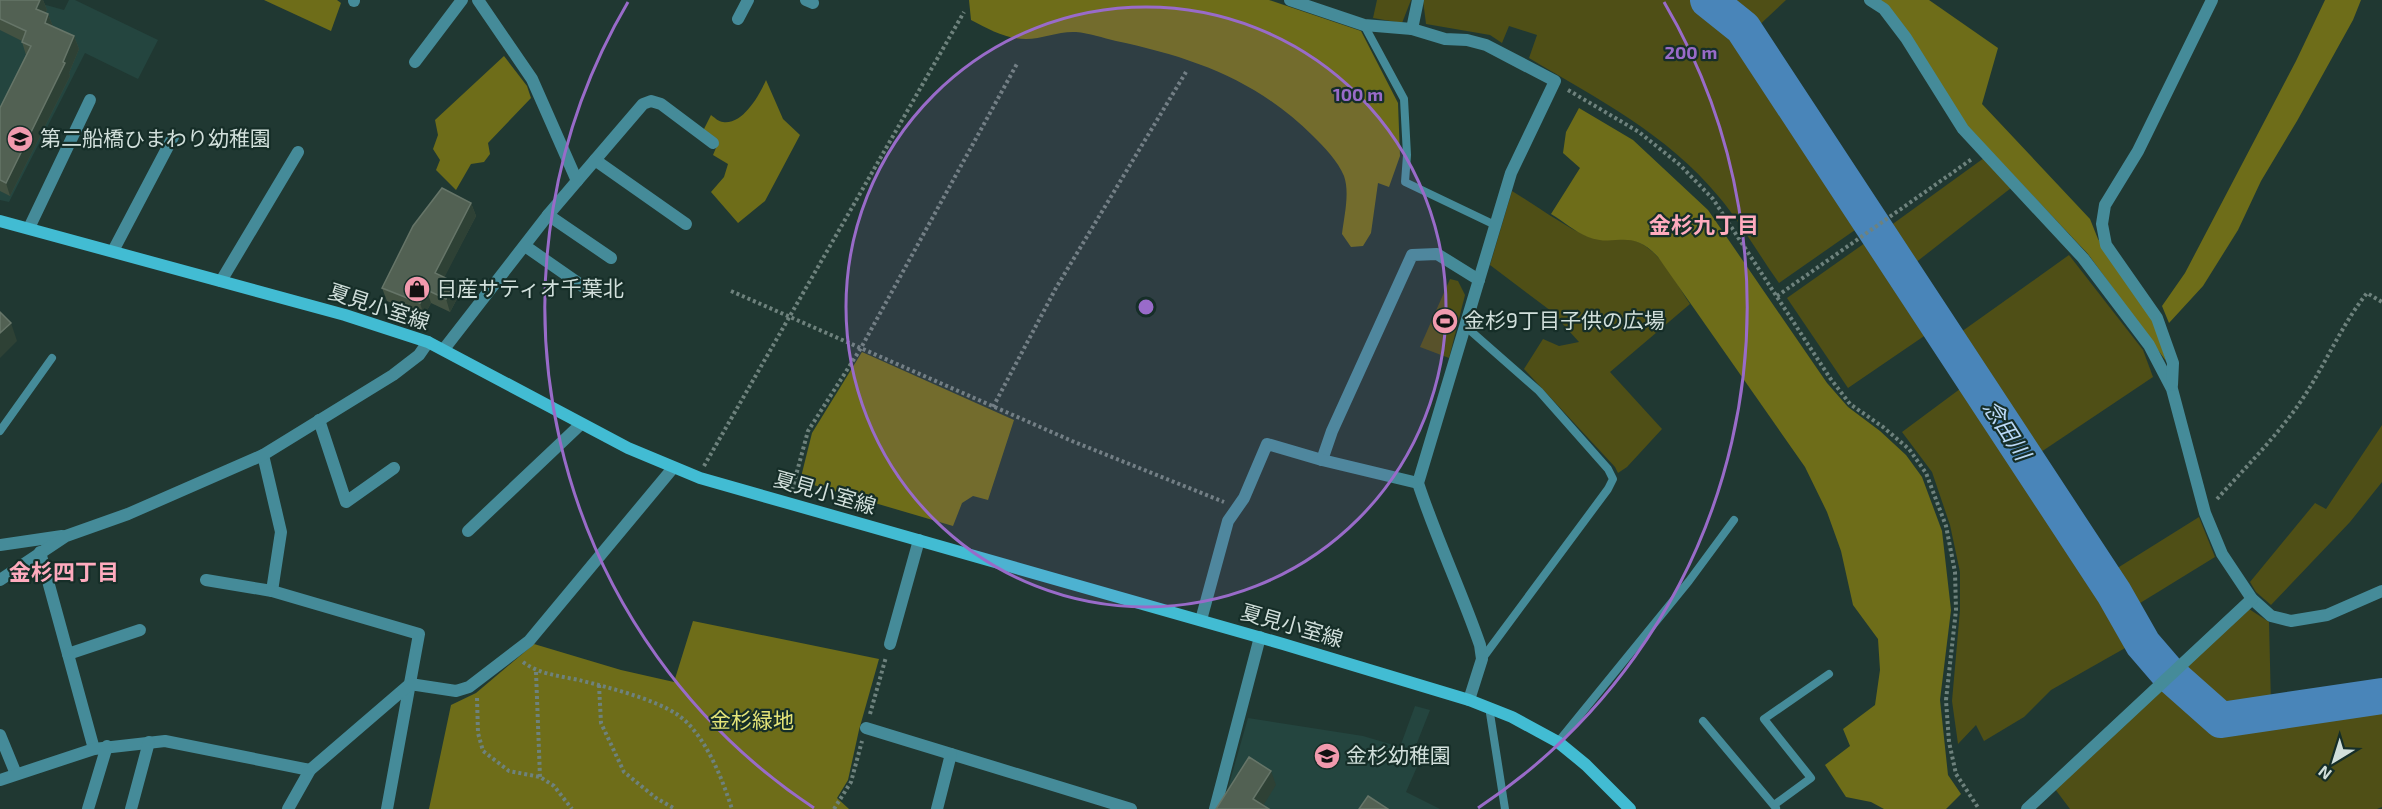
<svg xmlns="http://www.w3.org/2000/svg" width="2382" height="809" viewBox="0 0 2382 809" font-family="'Exo 2','Noto Sans JP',sans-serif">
<rect width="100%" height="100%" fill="#203832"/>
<!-- built -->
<g fill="#24453f">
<path d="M0,0H28L64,10L69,0H75L158,40L138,79L85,53L9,202L0,200Z"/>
<path d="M1415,706L1430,710L1413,753L1420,760L1406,792L1440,809H1222L1248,718L1363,736L1400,747Z"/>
</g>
<!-- green -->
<g fill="#4f4f16">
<path d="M1377,0H1411L1402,23L1373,18Z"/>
<path d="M1423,0H1695L1739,33L1865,223L1779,283C1759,255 1741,223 1719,197C1667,134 1598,99 1529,58L1537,35L1509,26L1502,43L1490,35L1426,24Z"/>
<path d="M1715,0H1786L1753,31Z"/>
<path d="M1984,158L2011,188L1910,267L1883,231Z"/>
<path d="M1512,191C1534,204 1565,227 1587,236C1599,241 1612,237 1624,238C1657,242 1673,279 1690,304L1610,372L1662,429L1627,467L1618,473L1615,467L1524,369L1543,339L1559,346L1579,342L1551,311L1490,265Z"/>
<path d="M1872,238L1933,330L1848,388L1787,298Z"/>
<path d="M2069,255L2143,350L2153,377L2032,458L1954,337Z"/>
<path d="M1450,279L1458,281L1465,295L1449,358L1420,347Z"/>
<path d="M1968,383L2109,595L2134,643L2051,690L2024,717L1984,741L1976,725L1958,744L1952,701L1960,610V572L1950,525L1932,472L1902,432Z"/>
<path d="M2382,425V482L2350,522L2271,605L2256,592L2250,582L2315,503L2326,509Z"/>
<path d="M2199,517L2215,557L2132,608L2111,572Z"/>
<path d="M2249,609L2269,622L2271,706L2222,713L2176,673Z"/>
<path d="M2169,681L2223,726L2382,704V807L2377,809H2070L2055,789Z"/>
</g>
<!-- forest -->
<g fill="#6e6d19">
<path d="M264,0H337L341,3L331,31Z"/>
<path d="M969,0H1269L1361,31L1398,103L1400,156L1389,187L1378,183L1371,233L1363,246L1351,247L1342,234C1344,217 1350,193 1344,176C1338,161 1324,147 1313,136C1257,80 1192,57 1116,41C1103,38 1089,33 1076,32C1059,31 1042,39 1026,39C1005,39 989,29 971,20Z"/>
<path d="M1879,0H1929L1998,48L1982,104L2090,219L2098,239L2154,322L2166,361L2088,254L1966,125Z"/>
<path d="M2325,0H2361L2353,20L2297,121L2261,181L2238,230L2203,286L2169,323L2162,306L2185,273L2296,61Z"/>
<path d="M504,56L527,86L531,98L488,143L490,154L484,162L471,164L456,190L436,170L440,160L433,149L438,135L435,120Z"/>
<path d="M766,80L783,119L800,135L765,201L738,223L711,192L724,177L728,164L713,155L718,143L703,131L711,115C715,118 719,122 723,122C743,125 760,94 766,80Z"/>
<path d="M1579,108L1633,140L1708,210L1827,383L1848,407L1880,431L1906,455L1922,477L1942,531L1951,610L1940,700L1948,775L1961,794L1946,809H1884L1871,802L1846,797L1825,765L1850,746L1843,729L1875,705L1880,670L1878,639L1853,605L1841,551L1827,512L1805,467L1658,257C1630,227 1616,248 1588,237C1575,232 1563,221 1551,214L1580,168L1563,153L1566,132Z"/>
<path d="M862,352L1014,420L988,500L973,496L962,503L953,526L800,481L812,433Z"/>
<path d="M693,621L879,659L859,730L848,780L837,798L849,809H429L451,705L476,693L534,644L621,670L674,682Z"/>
</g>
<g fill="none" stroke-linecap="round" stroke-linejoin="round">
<!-- river -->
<path stroke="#4985b9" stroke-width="36" d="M1708,0L1743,28L2114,593L2143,644L2168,673L2221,720L2382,696"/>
<!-- path -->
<g stroke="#6e827d" stroke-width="4" stroke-dasharray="3 3" stroke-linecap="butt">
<path d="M1568,90L1639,132L1680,165L1713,199L1830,378L1850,404L1883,427L1909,449L1926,473L1946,526L1955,572L1956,610L1946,700L1949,742L1956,774L1979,809"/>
<path d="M731,291L1072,441L1224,502"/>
<path d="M1777,296L1972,159"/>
<path d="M993,407L1056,288L1186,72"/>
<path d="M704,466L964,12"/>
<path d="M792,490L808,431L861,348L1018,62"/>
<path d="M2217,499C2245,468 2275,438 2299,404C2324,368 2340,327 2367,293L2382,302"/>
<path d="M523,662C539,674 559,676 579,680C607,687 655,699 678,715C705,734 722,778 732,809"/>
<path d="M536,672L540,777"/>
<path d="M599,685L601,723L624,772L656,798L675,809"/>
<path d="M477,698L478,733L483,751L509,771L540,777L554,786L572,809"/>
<path d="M870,714L886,657"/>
<path d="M834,809L851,782L862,741"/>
</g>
<!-- lane -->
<g stroke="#458b99" stroke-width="8">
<path d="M1364,25L1404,99L1407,155L1405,182L1495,225"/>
<path d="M1465,326L1539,391L1608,469L1613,479L1608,489L1482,659"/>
<path d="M0,431L52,358"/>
<path d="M1489,707L1505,809"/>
<path d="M1703,721L1776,808"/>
<path d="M1558,742L1689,581L1734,520"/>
<path d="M1774,805L1811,778L1764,719L1829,674"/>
</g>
<!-- street -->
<g stroke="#458b99" stroke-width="12">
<path d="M806,0L813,3"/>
<path d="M1290,0L1364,25L1412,29L1445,39L1467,40L1486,45L1555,81L1511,173L1418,483C1436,538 1461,590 1480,645L1482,659L1469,700"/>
<path d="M1870,0L1884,9L1906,38L1963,129L2083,258L2149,345L2172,389L2205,513L2222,554L2252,599L2271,616L2291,621L2327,615L2382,591"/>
<path d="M354,1V0"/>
<path d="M738,19L748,0"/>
<path d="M1412,29L1418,0"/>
<path d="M415,62L462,0"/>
<path d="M595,160L686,224"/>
<path d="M577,181L643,104L651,101L661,104L713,143"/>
<path d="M548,215L611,258"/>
<path d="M29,228L90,100"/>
<path d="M525,246L591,292"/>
<path d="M113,251L173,137"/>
<path d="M221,281L298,152"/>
<path d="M444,349L548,215L577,181L532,79L478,0"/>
<path d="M2172,385L2173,363L2157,318L2106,245L2102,224L2105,205L2138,151L2212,0"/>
<path d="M319,420L346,502L394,468"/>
<path d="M263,455L281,532L272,591"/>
<path d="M1322,460L1332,431L1412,255L1437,254L1479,280"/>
<path d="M468,531L581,424"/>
<path d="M0,545L62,536"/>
<path d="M40,552L94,749"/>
<path d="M0,580L66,536L128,514L263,455L393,375L419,355L428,342"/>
<path d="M206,580L272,591L419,634L387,809"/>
<path d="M1201,620L1228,521L1244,498L1267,444L1322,460L1418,483"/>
<path d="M890,644L919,540"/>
<path d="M68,654L140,630"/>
<path d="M866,728L1131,809"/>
<path d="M0,735L16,774"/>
<path d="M0,780L94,749L165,741L310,770"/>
<path d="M88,809L107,746"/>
<path d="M131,809L149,742"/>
<path d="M288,809L310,770L410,684L456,691L469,687L529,641L673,468"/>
<path d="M937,809L951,754"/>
<path d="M1215,809L1260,637"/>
<path d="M2027,809L2252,599"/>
</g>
<!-- secondary -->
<path stroke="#42bcd3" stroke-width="12" d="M0,221L345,315L428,342L628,448L700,478L1283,644L1469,700L1512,717L1558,742L1586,765L1630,809"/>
</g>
<!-- wall -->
<g fill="#435242">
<path d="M0,0H43L47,10L45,13L48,14L53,27L74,36L79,49L69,73L70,76L10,196L0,191V108L26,55L22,42V41L0,30Z"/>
<path d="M471,203L476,216L444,277L459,295L450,312L431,303L424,316L387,301L382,288Z"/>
</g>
<!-- shaded-wall -->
<g fill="#2e4135">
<path d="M40,0H43L47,10L41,22L36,9Z"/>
<path d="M48,14L53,27L45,23Z"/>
<path d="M74,36L79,49L69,73L70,76L10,196L6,183Z"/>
<path d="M471,203L476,216L440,286L435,273Z"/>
<path d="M454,282L459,295L450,312L446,299Z"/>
<path d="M427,290L431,303L424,316L420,303Z"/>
<path d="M11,323L17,341L0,358V333Z"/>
<path d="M1271,771L1276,785L1261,809L1253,799Z"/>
</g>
<!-- building -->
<g fill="#526153" stroke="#667568" stroke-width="1.5">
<path d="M0,0H40L36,9L48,14L45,23L74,36L63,62L65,63L6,183L0,180V108L31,46L22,42L26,31L0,19Z"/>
<path d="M442,188L471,203L435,273L454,282L446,299L427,290L420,303L382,288L413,226Z"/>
<path d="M0,312L11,323L0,333Z"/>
<path d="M1249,757L1271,771L1253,799L1269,809H1216Z"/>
<path d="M1368,796L1388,809H1359Z"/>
</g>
<!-- distance rings -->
<circle cx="1146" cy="307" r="300" fill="#996bc9" fill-opacity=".12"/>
<g fill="none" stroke="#996bc9" stroke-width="3">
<circle cx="1146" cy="307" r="300"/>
<path d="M814 808A601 601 0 0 1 628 2M1664 2A601 601 0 0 1 1478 808"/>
</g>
<!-- icons -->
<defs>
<symbol id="school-disc" viewBox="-11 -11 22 22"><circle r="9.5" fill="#f29aae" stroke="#162e28"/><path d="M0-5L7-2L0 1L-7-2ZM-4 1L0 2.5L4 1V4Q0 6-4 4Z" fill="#111"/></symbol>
<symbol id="shop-disc" viewBox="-11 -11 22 22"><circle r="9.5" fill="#f29aae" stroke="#162e28"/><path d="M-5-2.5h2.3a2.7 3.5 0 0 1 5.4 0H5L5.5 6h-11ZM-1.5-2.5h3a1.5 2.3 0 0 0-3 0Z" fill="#111"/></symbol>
<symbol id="stadium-disc" viewBox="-11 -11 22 22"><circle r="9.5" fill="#f29aae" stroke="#162e28"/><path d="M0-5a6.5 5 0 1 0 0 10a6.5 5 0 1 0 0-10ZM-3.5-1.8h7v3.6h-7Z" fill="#111"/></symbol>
</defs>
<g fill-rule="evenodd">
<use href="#school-disc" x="5" y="124" width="30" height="30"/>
<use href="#shop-disc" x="402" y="274" width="30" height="30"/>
<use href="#stadium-disc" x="1430" y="306" width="30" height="30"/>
<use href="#school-disc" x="1312" y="741" width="30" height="30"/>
</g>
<g text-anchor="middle" stroke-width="4.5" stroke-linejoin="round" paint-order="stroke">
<!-- poi labels -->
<g font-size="21" fill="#d1dfdb" stroke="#162e28" text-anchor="start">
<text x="40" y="146">第二船橋ひまわり幼稚園</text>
<text x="436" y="296">日産サティオ千葉北</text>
<text x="1464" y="328">金杉9丁目子供の広場</text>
<text x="1346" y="763">金杉幼稚園</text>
</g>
<!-- street labels -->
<g font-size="21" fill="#d1dfdb" stroke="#162e28">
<text transform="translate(379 307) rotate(18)" y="7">夏見小室線</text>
<text transform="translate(825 493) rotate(16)" y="7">夏見小室線</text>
<text transform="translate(1292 626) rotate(16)" y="7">夏見小室線</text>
</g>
<!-- park labels -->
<g font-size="21" fill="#e5e578" stroke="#162e28">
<text x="752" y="728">金杉緑地</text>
</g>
<!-- neighbourhood labels -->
<g font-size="22" font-weight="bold" fill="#ffabbe" stroke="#162e28">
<text x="1704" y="233">金杉九丁目</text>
<text x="64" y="580">金杉四丁目</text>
</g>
<!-- water labels -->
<g font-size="22" font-style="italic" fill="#bad9f6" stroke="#162e28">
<text transform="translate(2007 430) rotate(57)" y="8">念田川</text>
</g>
</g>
<circle cx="1146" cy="307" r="9" fill="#996bc9" stroke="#162e28" stroke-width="3"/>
<g font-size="18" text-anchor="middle" font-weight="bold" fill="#996bc9" stroke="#162e28" stroke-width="4.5" stroke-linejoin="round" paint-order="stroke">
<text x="1691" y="59">200 m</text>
<text x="1358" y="101">100 m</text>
</g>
<!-- north arrow -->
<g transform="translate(2334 761) rotate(218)" stroke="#162e28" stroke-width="4.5" paint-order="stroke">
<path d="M0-4.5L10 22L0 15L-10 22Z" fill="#d1dfdb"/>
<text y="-9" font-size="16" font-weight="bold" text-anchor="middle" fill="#d1dfdb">N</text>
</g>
</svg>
